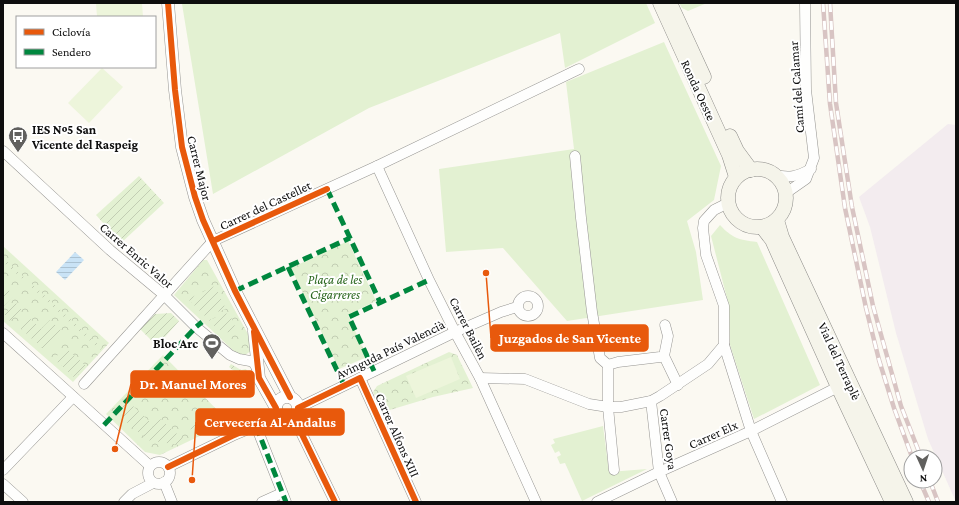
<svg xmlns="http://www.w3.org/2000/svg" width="959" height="505" viewBox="0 0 959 505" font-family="'Crimson Pro',serif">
<defs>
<pattern id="park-crowns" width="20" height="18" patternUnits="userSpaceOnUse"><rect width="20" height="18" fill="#e3f1d2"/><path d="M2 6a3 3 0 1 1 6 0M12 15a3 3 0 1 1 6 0" fill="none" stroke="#c2cdb3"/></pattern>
<pattern id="garden-furrows" width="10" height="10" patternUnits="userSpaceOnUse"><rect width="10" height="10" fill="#e3f1d2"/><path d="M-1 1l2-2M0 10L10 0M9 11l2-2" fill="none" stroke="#c2cdb3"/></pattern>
<pattern id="water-rules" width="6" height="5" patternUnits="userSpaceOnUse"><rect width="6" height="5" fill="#c9e3f6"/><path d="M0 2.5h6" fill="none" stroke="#abc2d2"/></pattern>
</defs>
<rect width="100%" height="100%" fill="#fbf9f2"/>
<!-- industrial -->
<path fill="#f3ecef" d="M948,124L956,125V502L928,439L896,333L870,227L859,197Z"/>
<!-- grass -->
<g fill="#e3f1d2">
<path d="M195,3H646L655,23L565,68L560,33L369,108L213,194L182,4Z"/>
<path d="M679,3H707L688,11L682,8Z"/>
<path d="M664,42L721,166L714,200L687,221L696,252L703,300L567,321L503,248L446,252L439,169L574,149L566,82Z"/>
<path d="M720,225C732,238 739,240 757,242L820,385L754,419L730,345L729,306L711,236Z"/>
<path d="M603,426L609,472L647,469L582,501L565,463L560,464L557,457L561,455L559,451L555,453L551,445L555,443L553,439Z"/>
</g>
<!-- park -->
<g fill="url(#park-crowns)">
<path d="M348,241L376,301L348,315L367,357L339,369L291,268Z"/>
<path d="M3,246L109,343L73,382L3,321Z"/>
<path d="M203,260H207L253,343L251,351L245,355L237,354L174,295Z"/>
<path d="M449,352L457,355L473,388L433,397L383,412L373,392L377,386Z"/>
<path d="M163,355L229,422L160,455L145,452L106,414Z"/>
</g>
<!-- garden -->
<g fill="url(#garden-furrows)">
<path d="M139,176L164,203L121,243L96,215Z"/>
<path d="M3,258L27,280L26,282L3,262Z"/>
<path d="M31,283L102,348L100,350L29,285Z"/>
<path d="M3,285L14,295L3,307Z"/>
<path d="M215,286L226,309L205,316L188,299Z"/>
<path d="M16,303L22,310L10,321L4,314Z"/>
<path d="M171,313L179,321L157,346L140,329L155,314Z"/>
<path d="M228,313L235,324L233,331C222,335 216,328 209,320Z"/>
<path d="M27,316L41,329L50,320L64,333L47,352L18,326Z"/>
<path d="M65,347L86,366L75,378L54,359Z"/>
<path d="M231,364L241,370L246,369L252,380L248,382L229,367Z"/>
<path d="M140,382L148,389L133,406L150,422L139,433L113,410Z"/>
<path d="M198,417L206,424L197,435L188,427Z"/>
<path d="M160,419L185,441L179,445L147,440L143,436Z"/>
</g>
<!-- pitch -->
<g fill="#edf5db">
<path d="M96,3H142L143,17H97Z"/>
<path d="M102,68L123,87L89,123L68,103Z"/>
<path d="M451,357L460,379L416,398L406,376Z"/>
</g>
<!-- water -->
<path fill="url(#water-rules)" d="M75,252L84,260L65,280L56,272Z"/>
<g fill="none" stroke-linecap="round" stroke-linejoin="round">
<defs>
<g id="minor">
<path d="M3,151L110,250L164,295L196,327L230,355L239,359L250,361L254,363L258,370"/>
<path d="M575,156L581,218L592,312L600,358L608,365V407L614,470"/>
<path d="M377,166L429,280L455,332L480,378L536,502"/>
<path d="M774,175C790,178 796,177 811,169"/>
<path d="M786,193L806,179L814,158L806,90L805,3"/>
<circle cx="528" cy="306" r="10"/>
<path d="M3,333L150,466"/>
<path d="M724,345L751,431L782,502"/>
<path d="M664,356L678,385"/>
<path d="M608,365L618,362L660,357L664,356L668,336L665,325"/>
<path d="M360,378L416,502"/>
<path d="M480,378L525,379L589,404L608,407H621L651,401L660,396L708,364L724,345V306L706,255L703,228L704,221L714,210L728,203"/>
<path d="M84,384L213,241L377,166L579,69"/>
<path d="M651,401L659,472L672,502"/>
<path d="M298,408L455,332L501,312L517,307"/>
<path d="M293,416L335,502"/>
<path d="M256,426L286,502"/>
<circle cx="159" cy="473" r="11"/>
<path d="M168,467L232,436L279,416"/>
<path d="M3,470L73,397"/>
<path d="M164,482L172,502"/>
<path d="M3,484L23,502"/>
<path d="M124,502L132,494L153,483"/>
<path d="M262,502L282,493"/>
<path d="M597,502L659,472L751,431L838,387"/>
</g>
<g id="tertiary">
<path d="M168,3L175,90L182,147L195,197L203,220L235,291L290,397"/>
<path d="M254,331L259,378L276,408"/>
<circle cx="287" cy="408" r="11"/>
</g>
<g id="secondary">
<path d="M660,3L729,155L736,177"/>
<path d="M670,3L704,77"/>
<path d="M730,136L737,151L751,170"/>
<circle cx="757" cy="198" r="29"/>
<path d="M777,220L782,237L906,502"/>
<path d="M762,227L772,240L838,387L892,502"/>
</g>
</defs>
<!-- minor casing -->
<use href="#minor" stroke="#959491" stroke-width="11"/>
<!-- tertiary casing -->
<use href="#tertiary" stroke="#959491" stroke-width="13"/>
<!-- secondary casing -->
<use href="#secondary" stroke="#8b8a87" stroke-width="15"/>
<!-- minor -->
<use href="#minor" stroke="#fefefd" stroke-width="10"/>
<!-- tertiary -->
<use href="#tertiary" stroke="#fefefd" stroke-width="12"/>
<!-- secondary -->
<use href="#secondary" stroke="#f5f4ea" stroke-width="14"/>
<defs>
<g id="rail">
<path d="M823,3L830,104L845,208L866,308L879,360L894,408L912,457"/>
<path d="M830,3L836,103L852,207L873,306L901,406L921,457"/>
<path d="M920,481L929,502"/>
<path d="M930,481L938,502"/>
</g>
</defs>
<!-- rail casing -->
<use href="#rail" stroke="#d8c4c3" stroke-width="4.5"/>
<!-- rail -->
<use href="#rail" stroke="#fff" stroke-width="3" stroke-dasharray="9" stroke-linecap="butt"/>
<!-- quiet -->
<g stroke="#00873e" stroke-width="5" stroke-dasharray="10 5" stroke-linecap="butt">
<path d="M327,189L380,302"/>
<path d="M288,267L344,385"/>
<path d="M235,291L350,238"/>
<path d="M374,371L349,317L429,280"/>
<path d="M104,425L196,327L202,322"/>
<path d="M256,426L286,502"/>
</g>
<defs>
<g id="cycleway">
<path d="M168,3L175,90L182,147L195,197L203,220L235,291L290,397"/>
<path d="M213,241L327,189"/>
<path d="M254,332L259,378L276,408"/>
<path d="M298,408L360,378L416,502"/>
<path d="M293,416L335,502"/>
<path d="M168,467L232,436L279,416"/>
</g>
</defs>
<!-- cycleway casing -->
<use href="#cycleway" stroke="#fff" stroke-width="8"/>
<!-- cycleway -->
<use href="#cycleway" stroke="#e8590c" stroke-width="6"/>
</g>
<!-- icons -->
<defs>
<symbol id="bus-pin" viewBox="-11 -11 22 30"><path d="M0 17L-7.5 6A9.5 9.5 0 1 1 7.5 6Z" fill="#61605e" stroke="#fff"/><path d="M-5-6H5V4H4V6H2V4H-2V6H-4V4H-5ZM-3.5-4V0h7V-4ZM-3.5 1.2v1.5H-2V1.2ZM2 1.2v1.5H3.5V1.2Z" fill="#fff"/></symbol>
<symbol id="stadium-pin" viewBox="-11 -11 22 30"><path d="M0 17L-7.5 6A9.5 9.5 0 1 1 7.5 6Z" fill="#61605e" stroke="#fff"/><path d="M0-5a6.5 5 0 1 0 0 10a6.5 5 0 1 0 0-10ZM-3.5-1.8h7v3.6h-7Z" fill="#fff"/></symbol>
</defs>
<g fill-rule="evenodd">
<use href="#bus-pin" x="7" y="125" width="22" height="30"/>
<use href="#stadium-pin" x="201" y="332" width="22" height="30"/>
</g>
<g text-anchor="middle" stroke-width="4" stroke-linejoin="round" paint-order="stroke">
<!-- street labels -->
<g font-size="13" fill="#0e0e0e" stroke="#fff">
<text transform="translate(796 87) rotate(-94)" y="5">Camí del Calamar</text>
<text transform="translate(699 90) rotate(65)" y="5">Ronda Oeste</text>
<text transform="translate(200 168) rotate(76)" y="5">Carrer Major</text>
<text transform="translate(265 205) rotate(-25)" y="5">Carrer del Castellet</text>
<text transform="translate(137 255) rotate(41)" y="5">Carrer Enric Valor</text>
<text transform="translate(469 328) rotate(63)" y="5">Carrer Bailèn</text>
<text transform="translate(390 349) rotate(-26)" y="5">Avinguda País Valencià</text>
<text transform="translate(840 361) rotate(65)" y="5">Vial del Terraplè</text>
<text transform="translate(713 434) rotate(-24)" y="5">Carrer Elx</text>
<text transform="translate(398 435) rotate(66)" y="5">Carrer Alfons XIII</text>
<text transform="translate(669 439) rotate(82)" y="5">Carrer Goya</text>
</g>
<!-- poi labels -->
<g font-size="13" font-weight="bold" fill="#0e0e0e" stroke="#fff" text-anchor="start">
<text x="32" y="134">IES Nº5 San<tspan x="32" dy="15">Vicente del Raspeig</tspan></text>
<text x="198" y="348" text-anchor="end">Bloc Arc</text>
</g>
<!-- park labels -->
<g font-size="13" font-style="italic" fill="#29661d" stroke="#fff">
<text x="335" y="284">Plaça de les<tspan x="335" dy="15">Cigarreres</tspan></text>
</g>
</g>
<!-- callouts -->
<path fill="none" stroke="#e8590c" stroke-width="1.5" d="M486 273L491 338M115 449L131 384M192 480L196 422"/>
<g fill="#e8590c" stroke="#fff" stroke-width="1.5">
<circle cx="486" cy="273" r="4"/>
<circle cx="115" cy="449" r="4"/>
<circle cx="192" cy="480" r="4"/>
</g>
<g fill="#e8590c" stroke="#e8590c" stroke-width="1.5">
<rect x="491" y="325" width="157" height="26" rx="4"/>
<rect x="131" y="371" width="123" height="26" rx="4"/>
<rect x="196" y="409" width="148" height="26" rx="4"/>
</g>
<g font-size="14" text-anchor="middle" font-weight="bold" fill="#fff">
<text x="570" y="343">Juzgados de San Vicente</text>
<text x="193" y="389">Dr. Manuel Mores</text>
<text x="270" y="427">Cervecería Al-Andalus</text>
</g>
<!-- border -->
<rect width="959" height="505" fill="none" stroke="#0e0e0e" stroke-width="8"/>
<!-- legend -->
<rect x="16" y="16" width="140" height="52" fill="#ffffff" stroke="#9f9f9f"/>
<rect x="24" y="29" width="20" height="6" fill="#e8590c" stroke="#9f9f9f"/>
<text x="52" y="36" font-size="12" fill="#0e0e0e">Ciclovía</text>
<rect x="24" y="49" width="20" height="6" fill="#00873e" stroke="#9f9f9f"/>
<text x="52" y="56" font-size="12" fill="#0e0e0e">Sendero</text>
<!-- north arrow -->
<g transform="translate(923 469) rotate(177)"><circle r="19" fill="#ffffff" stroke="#9f9f9f"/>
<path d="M0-3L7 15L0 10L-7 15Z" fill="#61605e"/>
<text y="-6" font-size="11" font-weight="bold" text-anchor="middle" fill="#0e0e0e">N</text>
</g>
</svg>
